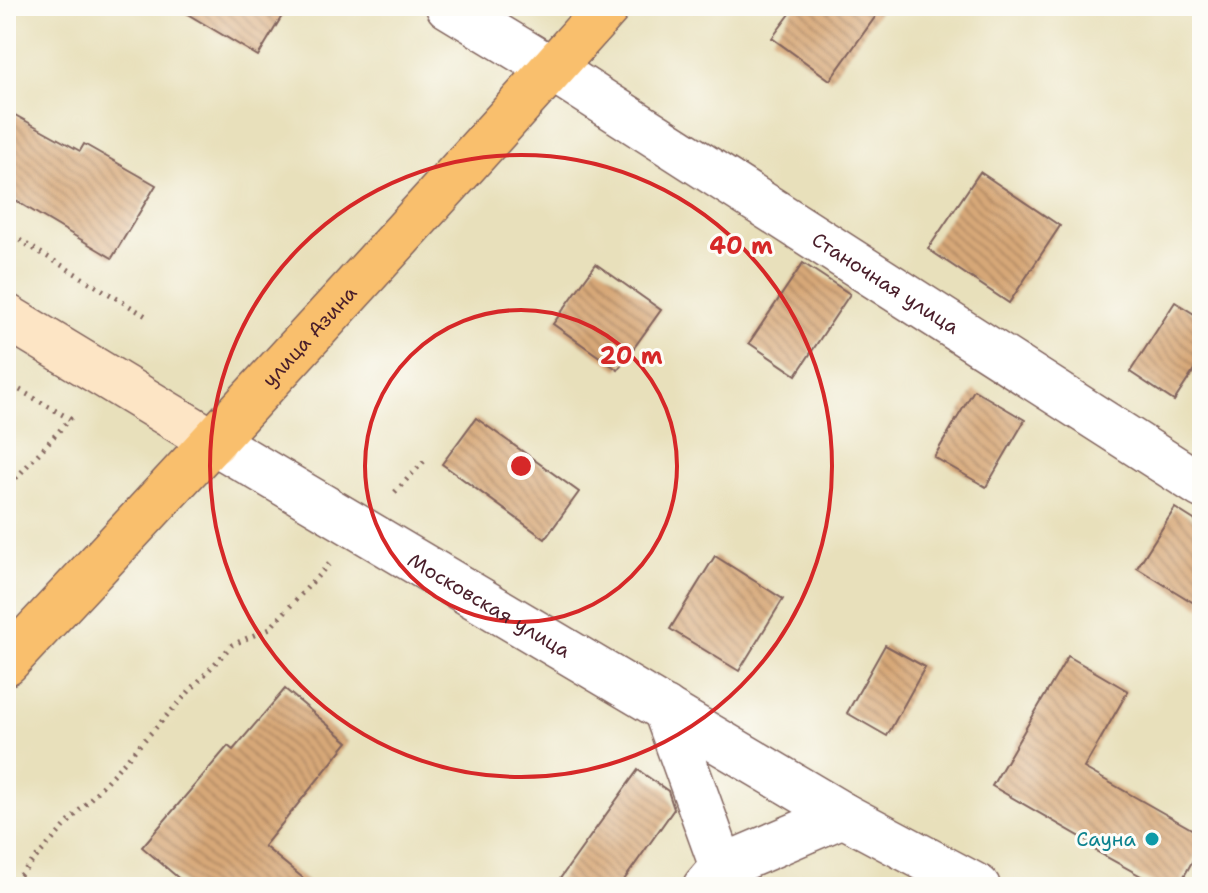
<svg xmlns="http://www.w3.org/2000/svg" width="1208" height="893" viewBox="0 0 1208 893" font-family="'Shantell Sans',sans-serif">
<defs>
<pattern id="building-back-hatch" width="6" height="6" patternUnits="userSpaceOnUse" patternTransform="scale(2)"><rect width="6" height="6" fill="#d7a878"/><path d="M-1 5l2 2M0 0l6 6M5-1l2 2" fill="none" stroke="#b08863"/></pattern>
</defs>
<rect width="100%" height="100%" fill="#fdfcf7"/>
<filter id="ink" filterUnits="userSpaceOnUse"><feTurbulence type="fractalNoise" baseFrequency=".0125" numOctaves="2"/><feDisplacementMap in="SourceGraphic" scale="16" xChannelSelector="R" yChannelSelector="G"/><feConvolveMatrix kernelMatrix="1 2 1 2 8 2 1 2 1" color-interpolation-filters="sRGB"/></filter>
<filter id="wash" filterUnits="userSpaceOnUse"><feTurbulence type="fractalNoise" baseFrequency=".006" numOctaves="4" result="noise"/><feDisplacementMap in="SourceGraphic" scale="32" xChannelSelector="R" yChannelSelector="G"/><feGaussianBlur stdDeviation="1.8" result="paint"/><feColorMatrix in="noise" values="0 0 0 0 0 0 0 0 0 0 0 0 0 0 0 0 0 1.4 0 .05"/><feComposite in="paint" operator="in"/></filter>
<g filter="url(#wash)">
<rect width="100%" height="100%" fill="#e8e0bb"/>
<g id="blocks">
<!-- building -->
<g fill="url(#building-back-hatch)">
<path d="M174,6H288L258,56Z"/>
<path d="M796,6H883L830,80L772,38Z"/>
<path d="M6,110L80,151L84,144L156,185L112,258L6,195Z"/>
<path d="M980,172L1060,226L1009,303L928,249Z"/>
<path d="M803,263L850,294L796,375L749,343Z"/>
<path d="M596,264L661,310L618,370L553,324Z"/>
<path d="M1175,302L1202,319V358L1174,401L1130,372Z"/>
<path d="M974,390L1025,420L986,487L934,457Z"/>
<path d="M476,418L579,492L545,539L442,464Z"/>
<path d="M1175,508L1202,525V608L1137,568Z"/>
<path d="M715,556L783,599L739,671L670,629Z"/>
<path d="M885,645L925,667L887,736L847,713Z"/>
<path d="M1068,656L1128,691L1084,768L1202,835V844L1178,887H1161L1096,851L1098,847L992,786Z"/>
<path d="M285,689L348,742L264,846L314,887H189L142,847L228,746L233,750Z"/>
<path d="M638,770L668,791L674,809L619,887H554Z"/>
</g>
</g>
</g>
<g filter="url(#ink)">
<use href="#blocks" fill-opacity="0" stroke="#81635d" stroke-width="2"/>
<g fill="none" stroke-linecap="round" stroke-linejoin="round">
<defs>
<g id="street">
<path id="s1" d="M448,6L552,69L1202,486"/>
<path id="s2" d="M214,442L843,815L978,887"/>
<path d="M665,709L722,867"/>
<path d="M705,887L722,867L843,815"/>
</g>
<path id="secondary" d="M6,316L214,442"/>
<g id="primary">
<path id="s3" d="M6,663C209,447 410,228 608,6"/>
</g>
</defs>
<!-- street casing -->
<use href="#street" stroke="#81635d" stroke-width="47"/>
<!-- secondary casing -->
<use href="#secondary" stroke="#81635d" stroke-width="47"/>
<!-- primary casing -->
<use href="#primary" stroke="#81635d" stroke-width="47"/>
<!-- path -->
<g stroke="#81635d" stroke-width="5" stroke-dasharray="2 6" stroke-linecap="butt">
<path d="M6,232L146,316"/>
<path d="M6,382L70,419L6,489"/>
<path d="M395,492L427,458"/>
<path d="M9,887L232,645L270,628L329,564"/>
</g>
<!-- street -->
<use href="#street" stroke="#fff" stroke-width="44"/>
<!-- secondary -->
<use href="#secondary" stroke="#fde5c5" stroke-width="44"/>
<!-- primary -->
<use href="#primary" stroke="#f9bf6d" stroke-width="44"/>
</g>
</g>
<!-- distance rings -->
<g fill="none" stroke="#d62828" stroke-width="4">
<circle cx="521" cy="466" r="156"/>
<circle cx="521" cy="466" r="311"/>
</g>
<!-- markers -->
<circle fill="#0f9aa8" stroke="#fdfcf7" stroke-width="3" cx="1152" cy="839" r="8"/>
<g text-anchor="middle" stroke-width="6" stroke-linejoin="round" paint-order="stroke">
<!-- street labels -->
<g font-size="20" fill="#4a1f2b" stroke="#fdfcf7">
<text dy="7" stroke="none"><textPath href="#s1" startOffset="518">Станочная улица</textPath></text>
<text dy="7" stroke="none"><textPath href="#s3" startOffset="446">улица Азина</textPath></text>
<text dy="7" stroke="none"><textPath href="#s2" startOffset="320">Московская улица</textPath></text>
</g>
<!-- culture labels -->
<g font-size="20" fill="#0d838f" stroke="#fdfcf7" text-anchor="end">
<text x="1136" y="846">Сауна</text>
</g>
</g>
<circle cx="521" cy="466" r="12" fill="#d62828" stroke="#fdfcf7" stroke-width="4"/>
<g font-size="24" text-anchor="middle" font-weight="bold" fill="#d62828" stroke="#fdfcf7" stroke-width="6" stroke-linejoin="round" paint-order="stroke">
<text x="741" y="254">40 m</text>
<text x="631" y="364">20 m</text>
</g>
<!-- margin -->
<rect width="1208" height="893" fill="none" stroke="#fdfcf7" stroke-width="32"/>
</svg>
